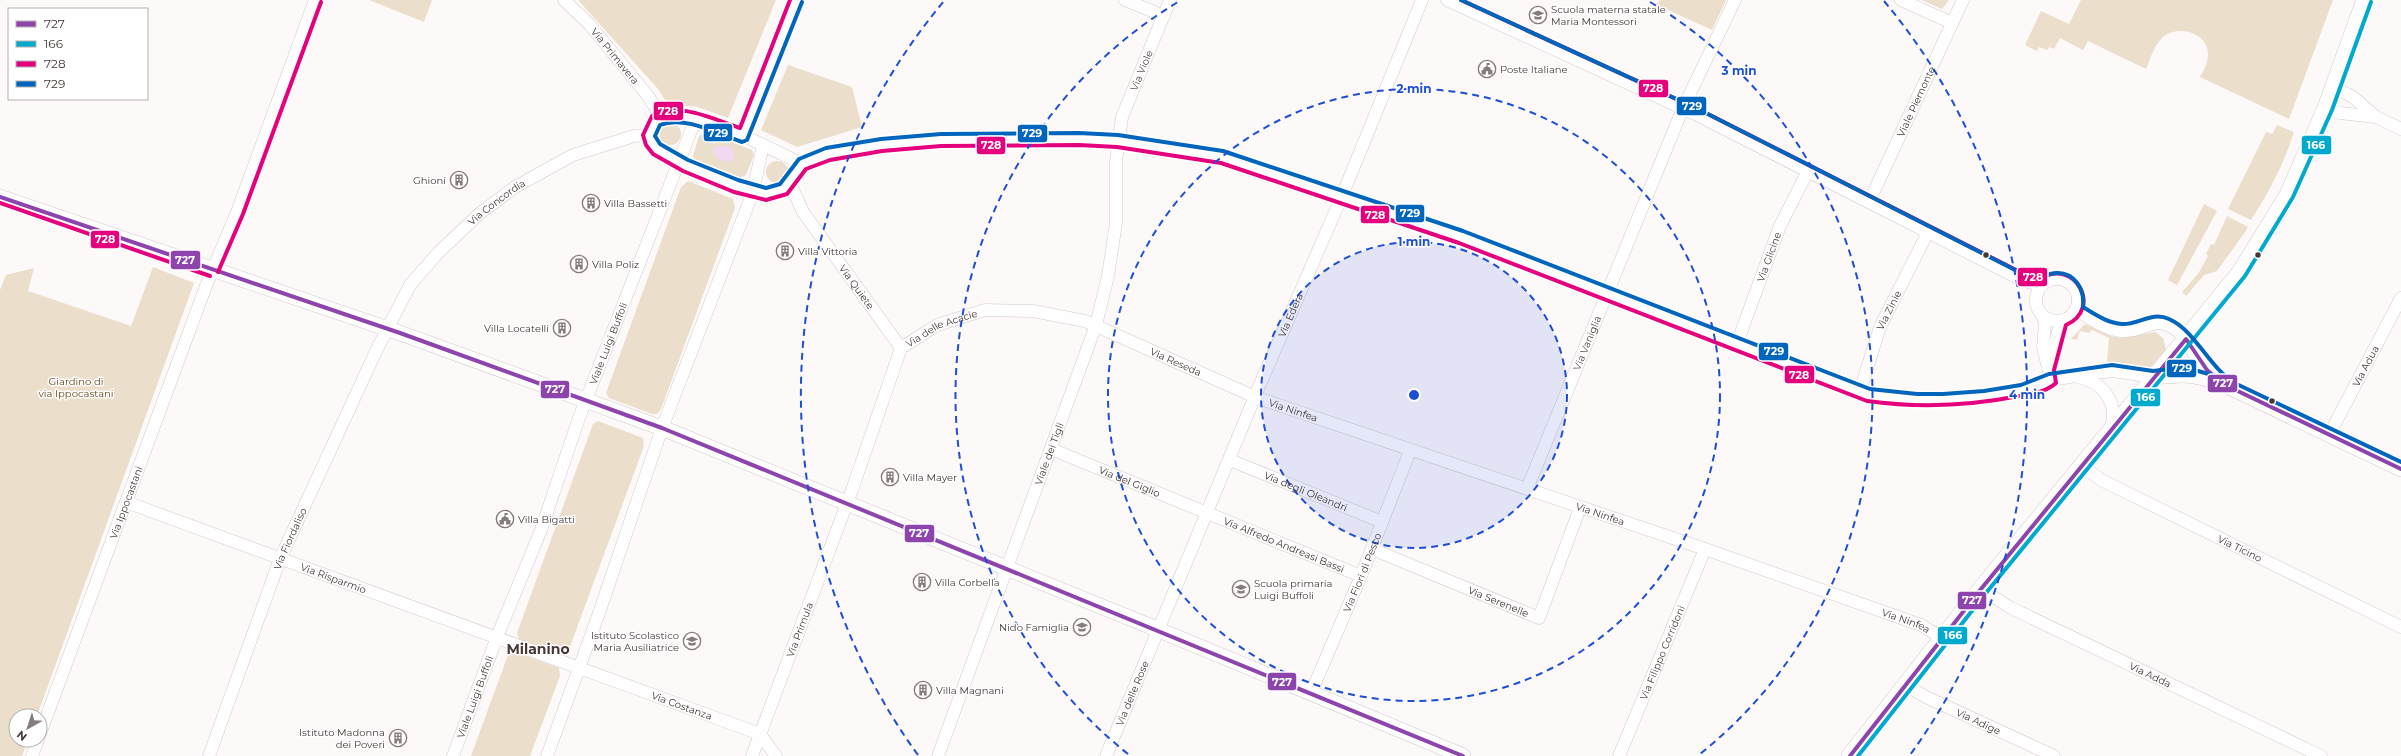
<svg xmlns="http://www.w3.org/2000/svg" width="2401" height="756" viewBox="0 0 2401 756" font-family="Montserrat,sans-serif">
<rect width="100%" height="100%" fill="#fdf9f9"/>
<!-- green -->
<g fill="#ebdecb">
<path d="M369,0H432L424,22Z"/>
<path d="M578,0H776L728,118L695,106H669L658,89Z"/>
<path d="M1660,0H1726L1712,30L1657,5Z"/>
<path d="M1922,0H1949L1942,9Z"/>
<path d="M2081,0H2333L2289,119L2200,77C2204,70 2208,63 2208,54C2208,32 2176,24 2162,38C2154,46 2150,59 2146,69L2088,41L2083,50L2060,38L2054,49L2049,47L2047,50L2039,47L2037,51L2025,45L2041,11L2069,24Z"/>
<path d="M788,65L852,87L862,127L797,147L761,130Z"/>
<circle cx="670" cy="134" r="11"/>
<path d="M2277,125L2294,132C2284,164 2269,192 2251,220L2228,209L2266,132L2272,134Z"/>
<path d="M707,132L752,150L754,155L746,175L737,179L695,161L693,156L699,136Z"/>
<circle cx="777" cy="172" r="11"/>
<path d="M688,181L733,199L735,208L661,409L657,414H652L609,398L606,393L681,187Z"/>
<path d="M2204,204L2217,211L2177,285L2168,280Z"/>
<path d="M2227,216L2248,227L2245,232L2217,271L2204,275L2186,296L2182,292L2198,274L2208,256L2206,254L2211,244L2214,245Z"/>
<path d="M153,267L194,283L37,716H16V740H28L22,756H0V290L6,275L34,268L28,291L131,326Z"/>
<path d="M2085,324L2111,336L2122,338L2155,332L2163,338L2166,349L2150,368L2116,364L2098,365V363L2107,362L2109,338L2092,330L2089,333L2080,331L2077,340L2071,339Z"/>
<path d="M598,421L643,438L644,446L568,652L565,656L519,639L517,633L593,424Z"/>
<path d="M514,651L559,668L560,676L530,756H471L508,655Z"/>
</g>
<!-- water -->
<path fill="#f2d8f1" d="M722,146L729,147L734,151L733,160L727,162L716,158L713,152L715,147Z"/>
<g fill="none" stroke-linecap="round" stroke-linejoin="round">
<defs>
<g id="minor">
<path id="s1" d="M564,0L590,25L648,96L661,117"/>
<path d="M1125,0L1164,16"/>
<path d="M1447,0L1695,114L2024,281L2041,285"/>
<path d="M1901,0L1952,23"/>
<path d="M2333,87L2353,97L2376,117L2401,129"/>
<path d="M2326,108L2340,113L2376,117"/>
<path d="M664,115C701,111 769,148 802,164C795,175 789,189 776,193C756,198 672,163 656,149C651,144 648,137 650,130C652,122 657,118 664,115Z"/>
<path d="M743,136L796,0"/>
<path d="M802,164L828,154L881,145L941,140L1079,139L1118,141L1222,157L1361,202L1461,237L1725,341L1869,395L1917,400H1943L1985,397L2022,391L2040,386L2051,380L2095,373L2113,371L2153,377"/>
<path id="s2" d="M790,183L803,212L901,348"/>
<path id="s3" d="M1869,202L1963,0"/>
<circle cx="2057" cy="300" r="21"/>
<path d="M2076,310C2089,317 2105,329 2121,331C2152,333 2155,307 2186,339"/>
<path d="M2042,315L2045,323L2043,347L2051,380"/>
<path id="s4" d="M1736,346L1780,226L1808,171"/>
<path d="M2049,366L2061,321"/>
<path d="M2078,377C2103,382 2119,403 2111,428"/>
<path id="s5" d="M1860,391L1880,327L1928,232"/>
<path id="s6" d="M2329,435L2401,298"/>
<path id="s7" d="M1051,449L1361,576"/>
<path id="s8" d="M1230,460L1382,522"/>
<path id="s9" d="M2082,465L2101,480L2401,627"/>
<path id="s10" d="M1527,489L1683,108L1735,0"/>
<path id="s11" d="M126,502L760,734L776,756"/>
<path id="s12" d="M1372,549L1539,618L1580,508"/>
<path id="s13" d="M1981,589L2011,608L2321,756"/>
<path id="s14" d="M1905,685L1926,697L2054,756"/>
<path id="s15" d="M1311,693L1361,576L1410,451"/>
<path id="s16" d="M40,734L206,286L237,212L315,0"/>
<path d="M32,756L38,740"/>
<path id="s17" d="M209,756L280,559L377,349L410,285L438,253L479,214L515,187L573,155L634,136L649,135"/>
<path id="s18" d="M453,756L497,637L541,530L579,418L692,128L700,121"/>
<path d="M547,756L598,616L662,428L753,192L763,145"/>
<path id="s19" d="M752,756L852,490L901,348L937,325L985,310L1033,311L1085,321L1255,397L1705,549L1921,625L1942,638"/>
<path id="s20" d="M938,756L1096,325L1108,276L1116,223V161L1122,117L1170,0"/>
<path id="s21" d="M1106,756L1258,389L1342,196L1422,0"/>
<path id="s22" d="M1619,756L1705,549"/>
</g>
<g id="tertiary">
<path d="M0,197L400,333L662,428L1147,625L1463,756"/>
<path d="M2186,339L2200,361L2219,381"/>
<path d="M2153,377C2184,374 2193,373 2223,384L2401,469"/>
</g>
<path id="secondary" d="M1850,756L1981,589L2240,273L2288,195L2326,108L2365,0"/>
</defs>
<!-- minor casing -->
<use href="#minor" stroke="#d2cac9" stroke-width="13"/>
<!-- tertiary casing -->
<use href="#tertiary" stroke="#d2cac9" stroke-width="16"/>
<!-- secondary casing -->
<use href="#secondary" stroke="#d2cac9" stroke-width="18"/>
<!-- minor -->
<use href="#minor" stroke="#fffefe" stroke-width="12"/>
<!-- tertiary -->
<use href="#tertiary" stroke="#fffefe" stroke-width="15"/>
<!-- secondary -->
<use href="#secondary" stroke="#fffefe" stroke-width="17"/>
<defs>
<g id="bus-1">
<path d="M0,197L400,333L662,428L1463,756"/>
<path d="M1850,756L1981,589L2186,339L2207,370L2223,384L2401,469"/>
</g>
<path id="bus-2" d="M1858,756L1986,593L2245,276L2293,197L2332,110L2371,2"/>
<g id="bus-3">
<path d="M790,0L740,128C713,119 678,101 652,116L643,135L646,145L653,154L683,171L734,192L766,200L787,194L806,169L830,160L882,151L941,146L1079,145L1117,147L1221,163L1459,243L1867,401C1918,408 1969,406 2019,396C2032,394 2046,392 2056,383L2054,370L2066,325C2103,309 2075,257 2040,279L2026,275L1698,109L1461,0"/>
<path d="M0,203L210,276"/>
<path d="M218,272L243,214L321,2"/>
</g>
<g id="bus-4">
<path d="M1461,0L1698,109L2027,276C2042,282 2042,274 2056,273C2075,272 2085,290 2083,307C2095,314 2107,323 2122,324C2138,325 2152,311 2169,319C2196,331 2208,367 2236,384"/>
<path d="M802,2L747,140L742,142C718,134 685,115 660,125L655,136L660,144L688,160L738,180L766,188L780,184L799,159L826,148L881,139L941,134L1079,133L1118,135L1223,151L1463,231L1870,389L1917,394H1943L1984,391L2021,385L2049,374L2112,365L2153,371L2178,368L2191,369L2226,379L2401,462"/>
</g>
</defs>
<!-- bus-1 casing -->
<use href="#bus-1" stroke="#fff" stroke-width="7"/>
<!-- bus-2 casing -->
<use href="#bus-2" stroke="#fff" stroke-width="7"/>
<!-- bus-3 casing -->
<use href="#bus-3" stroke="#fff" stroke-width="7"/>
<!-- bus-4 casing -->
<use href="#bus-4" stroke="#fff" stroke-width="7"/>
<!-- bus-1 -->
<use href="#bus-1" stroke="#8e44ad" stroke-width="4"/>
<!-- bus-2 -->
<use href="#bus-2" stroke="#00a9ce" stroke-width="4"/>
<!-- bus-3 -->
<use href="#bus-3" stroke="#e5007d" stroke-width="4"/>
<!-- bus-4 -->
<use href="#bus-4" stroke="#0065bd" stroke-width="4"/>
</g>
<!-- distance rings -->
<circle cx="1414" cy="395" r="153" fill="#1d4ed8" fill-opacity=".12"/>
<g fill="none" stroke="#1d4ed8" stroke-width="2" stroke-dasharray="7 5">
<circle cx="1414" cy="395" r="153"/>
<circle cx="1414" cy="395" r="306"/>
<path d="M1128 754A459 459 0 0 1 1178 2M1650 2A459 459 0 0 1 1700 754"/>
<path d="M918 755A613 613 0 0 1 944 1M1884 1A613 613 0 0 1 1910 755"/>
</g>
<!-- icons -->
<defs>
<symbol id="school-ring" viewBox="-11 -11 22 22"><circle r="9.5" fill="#fff" stroke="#867c7b" stroke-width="1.5"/><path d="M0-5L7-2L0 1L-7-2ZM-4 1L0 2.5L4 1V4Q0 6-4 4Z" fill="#867c7b"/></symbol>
<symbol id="civic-ring" viewBox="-11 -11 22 22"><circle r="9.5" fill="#fff" stroke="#867c7b" stroke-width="1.5"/><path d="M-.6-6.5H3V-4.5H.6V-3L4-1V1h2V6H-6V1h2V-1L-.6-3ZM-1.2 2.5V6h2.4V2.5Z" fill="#867c7b"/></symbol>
<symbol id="building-ring" viewBox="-11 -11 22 22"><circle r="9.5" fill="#fff" stroke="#867c7b" stroke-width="1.5"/><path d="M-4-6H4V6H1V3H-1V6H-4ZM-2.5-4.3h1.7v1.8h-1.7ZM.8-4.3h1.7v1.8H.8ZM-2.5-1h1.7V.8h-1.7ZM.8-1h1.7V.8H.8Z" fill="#867c7b"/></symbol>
</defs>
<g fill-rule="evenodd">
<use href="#school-ring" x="1528" y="5" width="20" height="20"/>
<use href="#civic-ring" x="1477" y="59" width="20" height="20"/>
<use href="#building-ring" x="449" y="170" width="20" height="20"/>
<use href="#building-ring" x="581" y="193" width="20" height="20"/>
<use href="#building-ring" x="775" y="241" width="20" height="20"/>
<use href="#building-ring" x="569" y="254" width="20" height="20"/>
<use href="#building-ring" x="552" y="318" width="20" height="20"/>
<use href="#building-ring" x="880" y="467" width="20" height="20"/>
<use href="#civic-ring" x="495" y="509" width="20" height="20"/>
<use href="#building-ring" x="912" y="572" width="20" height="20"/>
<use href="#school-ring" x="1231" y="579" width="20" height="20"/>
<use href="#school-ring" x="1072" y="617" width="20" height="20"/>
<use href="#school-ring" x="682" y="631" width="20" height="20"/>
<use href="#building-ring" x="913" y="680" width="20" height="20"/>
<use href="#building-ring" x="388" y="728" width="20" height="20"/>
</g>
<!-- markers -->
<g fill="#463837" stroke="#fff" stroke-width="1.5">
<circle cx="1986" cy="255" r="3.5"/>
<circle cx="2258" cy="255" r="3.5"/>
<circle cx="2272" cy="401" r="3.5"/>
</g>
<g text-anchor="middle" stroke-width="3" stroke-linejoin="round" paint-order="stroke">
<!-- poi labels -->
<g font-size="10" fill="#463837" stroke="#fff" text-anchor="start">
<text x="1551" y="13">Scuola materna statale<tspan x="1551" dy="12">Maria Montessori</tspan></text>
<text x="1500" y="73">Poste Italiane</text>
<text x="446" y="184" text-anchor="end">Ghioni</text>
<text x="604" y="207">Villa Bassetti</text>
<text x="798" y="255">Villa Vittoria</text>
<text x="592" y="268">Villa Poliz</text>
<text x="549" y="332" text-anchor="end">Villa Locatelli</text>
<text x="903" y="481">Villa Mayer</text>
<text x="518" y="523">Villa Bigatti</text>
<text x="935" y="586">Villa Corbella</text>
<text x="1254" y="587">Scuola primaria<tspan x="1254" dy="12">Luigi Buffoli</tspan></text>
<text x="1069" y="631" text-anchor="end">Nido Famiglia</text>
<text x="679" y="639" text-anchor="end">Istituto Scolastico<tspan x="679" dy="12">Maria Ausiliatrice</tspan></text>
<text x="936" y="694">Villa Magnani</text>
<text x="385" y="736" text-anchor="end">Istituto Madonna<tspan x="385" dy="12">dei Poveri</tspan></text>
</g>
<!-- street labels -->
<g font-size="10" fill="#463837" stroke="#fff">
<text dy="4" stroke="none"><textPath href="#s1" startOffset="76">Via Primavera</textPath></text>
<text dy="4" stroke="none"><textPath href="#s20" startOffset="720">Via Viole</textPath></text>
<text dy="4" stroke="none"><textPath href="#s3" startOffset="111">Viale Piemonte</textPath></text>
<text dy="4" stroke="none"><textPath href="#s17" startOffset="633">Via Concordia</textPath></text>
<text dy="4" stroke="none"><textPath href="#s4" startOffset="95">Via Glicine</textPath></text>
<text dy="4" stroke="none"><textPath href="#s2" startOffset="124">Via Quiete</textPath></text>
<text dy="4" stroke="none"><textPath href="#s5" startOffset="86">Via Zinie</textPath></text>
<text dy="4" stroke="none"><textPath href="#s21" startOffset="478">Via Edera</textPath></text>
<text dy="4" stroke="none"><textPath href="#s19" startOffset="480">Via delle Acacie</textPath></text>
<text dy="4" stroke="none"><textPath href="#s10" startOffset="158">Via Vaniglia</textPath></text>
<text dy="4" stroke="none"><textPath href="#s18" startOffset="441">Viale Luigi Buffoli</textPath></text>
<text dy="4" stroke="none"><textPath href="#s19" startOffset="728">Via Reseda</textPath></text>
<text dy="4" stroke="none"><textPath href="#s6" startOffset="78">Via Adua</textPath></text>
<text dy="4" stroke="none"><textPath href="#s19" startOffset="855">Via Ninfea</textPath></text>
<text dy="4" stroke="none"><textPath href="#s20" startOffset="322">Viale dei Tigli</textPath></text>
<text dy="4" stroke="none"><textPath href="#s7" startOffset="85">Via del Giglio</textPath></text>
<text dy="4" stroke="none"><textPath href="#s8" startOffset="82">Via degli Oleandri</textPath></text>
<text dy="4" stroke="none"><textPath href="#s16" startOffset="247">Via Ippocastani</textPath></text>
<text dy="4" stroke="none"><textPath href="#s19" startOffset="1179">Via Ninfea</textPath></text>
<text dy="4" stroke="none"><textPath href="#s17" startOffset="232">Via Fiordaliso</textPath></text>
<text dy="4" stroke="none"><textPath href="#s7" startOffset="252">Via Alfredo Andreasi Bassi</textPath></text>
<text dy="4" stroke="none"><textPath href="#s9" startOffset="179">Via Ticino</textPath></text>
<text dy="4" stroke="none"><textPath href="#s15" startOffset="131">Via Fiori di Pesco</textPath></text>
<text dy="4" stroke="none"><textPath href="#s11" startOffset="221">Via Risparmio</textPath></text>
<text dy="4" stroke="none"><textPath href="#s12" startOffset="137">Via Serenelle</textPath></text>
<text dy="4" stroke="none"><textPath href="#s19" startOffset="1503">Via Ninfea</textPath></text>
<text dy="4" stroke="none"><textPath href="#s19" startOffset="135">Via Primula</textPath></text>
<text dy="4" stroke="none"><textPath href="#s22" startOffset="112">Via Filippo Corridoni</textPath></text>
<text dy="4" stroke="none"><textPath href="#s13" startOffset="190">Via Adda</textPath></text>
<text dy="4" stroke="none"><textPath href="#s21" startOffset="68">Via delle Rose</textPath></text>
<text dy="4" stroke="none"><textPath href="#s18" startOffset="63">Viale Luigi Buffoli</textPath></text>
<text dy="4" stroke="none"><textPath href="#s11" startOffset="592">Via Costanza</textPath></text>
<text dy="4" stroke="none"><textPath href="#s14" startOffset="82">Via Adige</textPath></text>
</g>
<!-- park labels -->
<g font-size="10" fill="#604618" stroke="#fff">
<text x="76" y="385">Giardino di<tspan x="76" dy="12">via Ippocastani</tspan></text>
</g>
<!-- district labels -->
<g font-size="14" font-weight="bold" fill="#463837" stroke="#fff">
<text x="538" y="654">Milanino</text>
</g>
</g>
<circle cx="1414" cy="395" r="6" fill="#1d4ed8" stroke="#fff" stroke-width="2"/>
<g font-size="12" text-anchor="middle" font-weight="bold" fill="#1d4ed8" stroke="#fff" stroke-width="3" stroke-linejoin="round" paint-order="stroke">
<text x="1739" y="75">3 min</text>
<text x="1414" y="93">2 min</text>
<text x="1414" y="246">1 min</text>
<text x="2027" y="399">4 min</text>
</g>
<g stroke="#fff" stroke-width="1.5">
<rect x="1638" y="79" width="31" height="19" rx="4" fill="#e5007d"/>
<rect x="1676" y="96" width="31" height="20" rx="4" fill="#0065bd"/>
<rect x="653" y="101" width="31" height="20" rx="4" fill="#e5007d"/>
<rect x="703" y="123" width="30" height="19" rx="4" fill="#0065bd"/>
<rect x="1017" y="124" width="31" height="19" rx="4" fill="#0065bd"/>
<rect x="2301" y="135" width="31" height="20" rx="4" fill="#00a9ce"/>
<rect x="976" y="136" width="30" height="19" rx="4" fill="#e5007d"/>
<rect x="1395" y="204" width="30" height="19" rx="4" fill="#0065bd"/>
<rect x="1360" y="205" width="30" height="19" rx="4" fill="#e5007d"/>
<rect x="90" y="230" width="30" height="19" rx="4" fill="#e5007d"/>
<rect x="170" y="250" width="31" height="20" rx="4" fill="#8e44ad"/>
<rect x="2017" y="267" width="31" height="20" rx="4" fill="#e5007d"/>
<rect x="1758" y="342" width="31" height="19" rx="4" fill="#0065bd"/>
<rect x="2166" y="359" width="31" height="19" rx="4" fill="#0065bd"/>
<rect x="1784" y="365" width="31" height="19" rx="4" fill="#e5007d"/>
<rect x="2207" y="374" width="31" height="19" rx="4" fill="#8e44ad"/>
<rect x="540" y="380" width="30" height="19" rx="4" fill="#8e44ad"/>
<rect x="2130" y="388" width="31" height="19" rx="4" fill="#00a9ce"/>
<rect x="904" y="524" width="31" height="19" rx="4" fill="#8e44ad"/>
<rect x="1957" y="591" width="30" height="19" rx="4" fill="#8e44ad"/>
<rect x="1937" y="626" width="31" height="19" rx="4" fill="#00a9ce"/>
<rect x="1267" y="672" width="30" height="19" rx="4" fill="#8e44ad"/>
</g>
<g font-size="11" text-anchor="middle" font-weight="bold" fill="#fff">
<text x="1653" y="92">728</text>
<text x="1692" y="110">729</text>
<text x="668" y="115">728</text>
<text x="718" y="137">729</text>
<text x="1032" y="137">729</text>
<text x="2316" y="149">166</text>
<text x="991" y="149">728</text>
<text x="1410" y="217">729</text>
<text x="1375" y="219">728</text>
<text x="105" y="243">728</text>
<text x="185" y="264">727</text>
<text x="2033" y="281">728</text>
<text x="1774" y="355">729</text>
<text x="2182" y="372">729</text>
<text x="1799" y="379">728</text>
<text x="2223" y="387">727</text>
<text x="555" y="393">727</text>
<text x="2146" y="401">166</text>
<text x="919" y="537">727</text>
<text x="1972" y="604">727</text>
<text x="1953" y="639">166</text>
<text x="1282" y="686">727</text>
</g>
<!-- legend -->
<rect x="8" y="8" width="140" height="92" fill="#ffffff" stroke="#b5afaf"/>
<rect x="16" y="21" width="20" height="6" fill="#8e44ad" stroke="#b5afaf"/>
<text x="44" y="28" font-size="12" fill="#463837">727</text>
<rect x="16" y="41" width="20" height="6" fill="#00a9ce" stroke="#b5afaf"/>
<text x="44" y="48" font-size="12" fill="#463837">166</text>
<rect x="16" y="61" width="20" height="6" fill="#e5007d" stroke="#b5afaf"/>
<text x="44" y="68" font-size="12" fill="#463837">728</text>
<rect x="16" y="81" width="20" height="6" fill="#0065bd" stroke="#b5afaf"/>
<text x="44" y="88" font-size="12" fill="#463837">729</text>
<!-- north arrow -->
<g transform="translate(28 728) rotate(219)"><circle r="19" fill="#ffffff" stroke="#b5afaf"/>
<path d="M0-3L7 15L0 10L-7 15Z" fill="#867c7b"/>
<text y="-6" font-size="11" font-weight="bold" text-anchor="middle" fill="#463837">N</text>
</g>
</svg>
